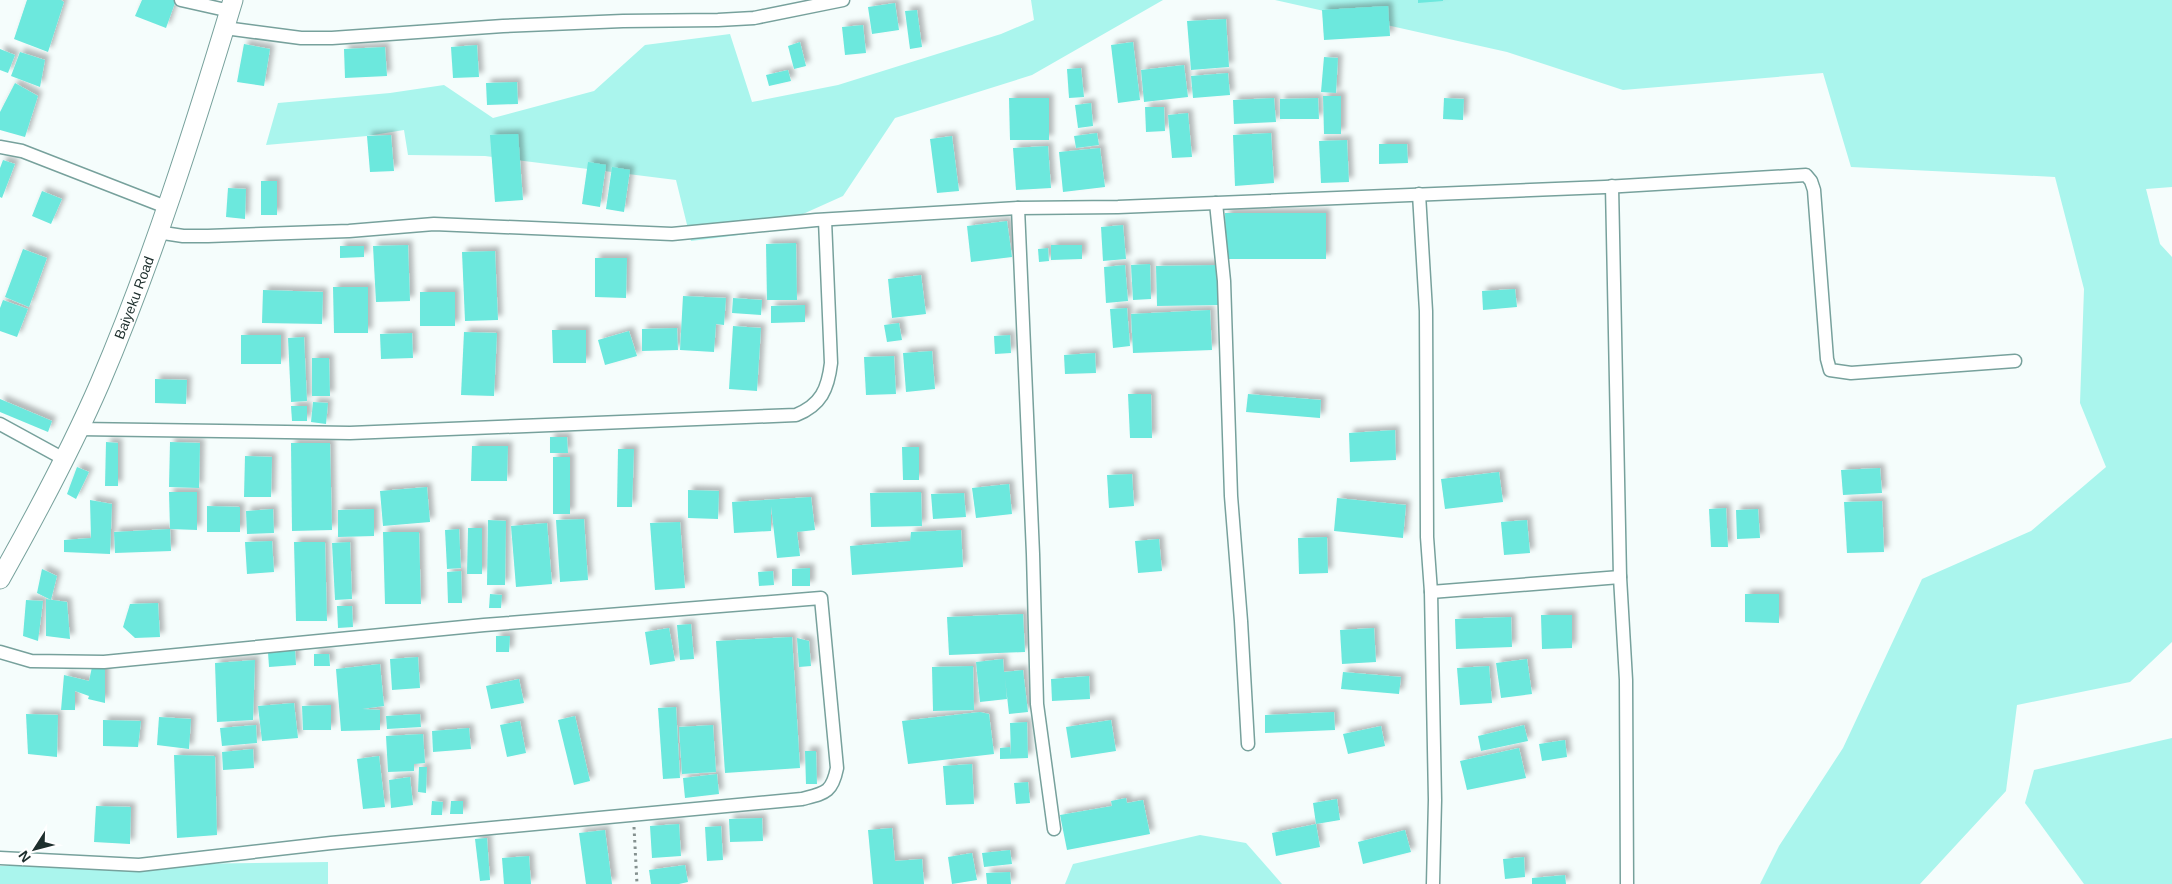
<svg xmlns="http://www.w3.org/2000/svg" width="2172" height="884" viewBox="0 0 2172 884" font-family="Helvetica,sans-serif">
<defs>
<filter id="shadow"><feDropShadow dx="4.5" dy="-4.5" stdDeviation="2.5" flood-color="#0004"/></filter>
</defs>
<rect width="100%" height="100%" fill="#f5fdfc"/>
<!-- green -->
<g fill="#aaf5ed">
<path d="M1031,0H1163L1032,75L895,118L843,196L763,232L691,241L676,180L485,156L408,155L404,130L367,136L266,145L278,103L390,93L444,85L493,118L594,91L645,45L730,34L752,102L838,85L1001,34L1034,20Z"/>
<path d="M1275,0H2172V187L2146,189L2160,244L2172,257V642L2130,682L2017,705L2006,791L1920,884H1760L1779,846L1843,748L1922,579L2031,531L2106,467L2080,403L2084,289L2055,177L1851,167L1823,73L1623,90L1507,52Z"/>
<path d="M2172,738V884H2084L2025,803L2034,770Z"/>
<path d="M1200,835L1246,843L1282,884H1065L1073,864Z"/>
<path d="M328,862V884H0V866Z"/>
</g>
<!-- building -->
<g fill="#6ce8dd" filter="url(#shadow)">
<path d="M27,0H61L64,2L48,52L14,39Z"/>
<path d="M142,0H176L166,28L135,16Z"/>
<path d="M1418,0H1443V1L1418,3Z"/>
<path d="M895,3L899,30L872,34L868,7Z"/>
<path d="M1388,6L1390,36L1324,40L1322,10Z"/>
<path d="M917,10L922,47L910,49L905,11Z"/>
<path d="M1226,19L1229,67L1191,70L1187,21Z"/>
<path d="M863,25L866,53L845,55L842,27Z"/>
<path d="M800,42L806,66L794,69L788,46Z"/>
<path d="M1133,42L1140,100L1118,103L1111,45Z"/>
<path d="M244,44L270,49L264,86L237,82Z"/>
<path d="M477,45L479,77L453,78L451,47Z"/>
<path d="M385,47L387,76L345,78L344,49Z"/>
<path d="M0,49L15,55L8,73L0,70Z"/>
<path d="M20,52L45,60L40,87L11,76Z"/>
<path d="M1324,57L1338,58L1336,93L1321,92Z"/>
<path d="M1184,65L1188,97L1144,102L1141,70Z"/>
<path d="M1081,68L1084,97L1069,98L1067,69Z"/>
<path d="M788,70L791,81L769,86L766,75Z"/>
<path d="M1228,73L1230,95L1193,98L1191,76Z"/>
<path d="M517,82L518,104L487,105L486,83Z"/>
<path d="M15,83L38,96L25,137L0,130V112Z"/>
<path d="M1323,96H1341V134H1324Z"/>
<path d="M1009,98H1049V140H1010Z"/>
<path d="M1274,98L1276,122L1234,124L1233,100Z"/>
<path d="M1318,98L1319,119H1280V99Z"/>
<path d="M1444,98L1464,99L1463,120L1443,119Z"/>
<path d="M1091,103L1093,126L1078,128L1075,105Z"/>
<path d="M1145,107H1164L1165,131L1146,132Z"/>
<path d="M1188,113L1192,157L1172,158L1168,115Z"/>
<path d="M1097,133L1099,145L1076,148L1074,136Z"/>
<path d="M1271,133L1274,183L1235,186L1233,135Z"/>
<path d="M518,134L523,200L495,202L490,135Z"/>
<path d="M391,135L394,171L370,172L367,136Z"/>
<path d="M952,136L959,191L937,193L930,139Z"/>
<path d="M1347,140L1349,182L1321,183L1319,141Z"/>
<path d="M1379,144H1407L1408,163L1379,164Z"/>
<path d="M1048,146L1051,188L1016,190L1013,148Z"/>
<path d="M1100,148L1105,187L1063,192L1059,152Z"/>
<path d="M3,160L15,164L2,198L0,197V168Z"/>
<path d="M588,162L606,165L600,207L582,204Z"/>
<path d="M612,167L630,170L624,212L606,209Z"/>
<rect x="261" y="181" width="16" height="34"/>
<path d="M228,188L246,189L245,219L226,217Z"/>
<path d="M42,191L62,199L51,224L32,216Z"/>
<path d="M1225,213H1326V259H1226Z"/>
<path d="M1007,221L1012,257L971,262L967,226Z"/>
<path d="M1123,225L1126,259L1103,261L1101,227Z"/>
<path d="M796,243L797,300H767L766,244Z"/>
<path d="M408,245L410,301L376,302L373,246Z"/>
<path d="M1051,245H1082V259L1051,260Z"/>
<path d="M340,246H364V257L340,258Z"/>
<path d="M1048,248L1049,261L1039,262L1038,249Z"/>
<path d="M23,249L47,258L29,307L5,297Z"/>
<path d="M495,251L498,320L465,321L462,252Z"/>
<path d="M595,258H627L626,298L595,297Z"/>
<path d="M1150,264L1151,299L1133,300L1131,265Z"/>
<path d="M1125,265L1128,301L1106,303L1104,267Z"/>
<path d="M1220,265L1221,305L1157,306L1156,266Z"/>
<path d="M921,275L926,314L892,318L888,279Z"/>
<path d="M333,287H368V333H334Z"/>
<path d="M1515,289L1517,307L1483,310L1482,291Z"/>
<path d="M263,290L323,292L322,324L262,323Z"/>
<rect x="420" y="292" width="35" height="34"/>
<path d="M683,296L726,298L724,325L716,324L714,352L680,350Z"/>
<path d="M733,298L762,300L761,315L732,313Z"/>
<path d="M3,300L28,309L17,337L0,331V308Z"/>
<path d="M805,305V322L771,323V306Z"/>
<path d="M1127,308L1130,346L1113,348L1110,309Z"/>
<path d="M1210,310L1212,350L1133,353L1131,314Z"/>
<path d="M899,323L902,340L887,342L884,325Z"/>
<path d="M733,326L761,328L757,391L729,389Z"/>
<path d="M677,328L678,350L642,351V329Z"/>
<path d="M552,330H586V363H553Z"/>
<path d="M629,331L637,356L605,365L598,340Z"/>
<path d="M464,332L497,333L494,396L461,395Z"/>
<path d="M412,333L413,358L381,359L380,334Z"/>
<rect x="241" y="335" width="40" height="29"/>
<path d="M1010,335L1011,353L995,354L994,336Z"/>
<path d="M304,337L307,401L291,402L288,338Z"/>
<path d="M932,351L935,389L906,392L903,353Z"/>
<path d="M1095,353L1096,373L1065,374L1064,355Z"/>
<path d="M894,356L896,394L866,395L864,357Z"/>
<path d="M312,358H329L330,396H312Z"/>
<path d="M155,379L187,380L186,404L155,403Z"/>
<path d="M1128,394H1151L1152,438H1130Z"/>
<path d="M1248,394L1321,400L1320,418L1246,412Z"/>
<path d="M0,399L52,421L48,432L0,412Z"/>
<path d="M313,402L328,403L326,424L311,422Z"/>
<path d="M291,406H307V421H292Z"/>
<path d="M1395,430L1396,460L1350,462L1349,433Z"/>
<path d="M550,437H567L568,453H550Z"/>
<path d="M106,442L118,443V486H105Z"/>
<path d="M170,442L200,443L199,488L169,487Z"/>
<path d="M291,443H330L332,530L292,531Z"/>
<path d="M472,446H508L507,481H471Z"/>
<path d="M902,447H919V480H903Z"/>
<path d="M618,449H634L632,507H617Z"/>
<path d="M245,456L272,457L271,497H244Z"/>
<rect x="553" y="457" width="17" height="57"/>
<path d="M77,467L89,472L76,499L67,494Z"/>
<path d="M1880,468L1882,493L1843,495L1841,470Z"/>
<path d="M1499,472L1503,502L1445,509L1441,479Z"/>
<path d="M1132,474L1134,506L1109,508L1107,475Z"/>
<path d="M1009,484L1012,514L976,518L972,488Z"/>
<path d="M427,487L430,522L383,526L380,491Z"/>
<path d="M688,490L719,491L718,519L688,518Z"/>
<path d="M169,492H197V530L170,529Z"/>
<path d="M921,492L922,526L871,527L870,493Z"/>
<path d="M964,493L966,517L933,519L931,494Z"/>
<path d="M811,497L815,530L797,532L800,556L777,558L771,506V531L734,533L732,502Z"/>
<path d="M1337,498L1406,505L1403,538L1334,531Z"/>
<path d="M90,500L112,504L110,554L64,552V540L91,538Z"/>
<path d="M1882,501L1884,552L1847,553L1844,502Z"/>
<path d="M207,506L240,507V532H207Z"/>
<path d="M1726,508L1728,547H1711L1709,509Z"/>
<path d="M273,509L274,533L247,534L246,511Z"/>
<path d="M374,509V536L338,537V510Z"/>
<path d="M1758,509L1760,538L1737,539L1736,510Z"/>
<path d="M584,519L588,580L560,582L556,520Z"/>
<path d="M488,520L506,521L505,585H487Z"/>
<path d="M1527,520L1530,553L1504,555L1501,522Z"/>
<path d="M680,522L685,588L655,590L650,523Z"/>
<path d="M547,523L552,584L516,587L511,526Z"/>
<path d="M468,528H482V574H467Z"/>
<path d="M170,529L171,551L115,553L114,532Z"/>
<path d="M459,529L461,568L447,569L445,530Z"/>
<path d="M961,530L963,567L852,575L850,546L910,541L911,532Z"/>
<path d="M383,532H419L421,604H385Z"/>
<path d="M1327,537L1328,573L1299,574L1298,538Z"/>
<path d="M1159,539L1162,571L1138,573L1135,541Z"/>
<path d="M272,541L274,572L247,574L245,542Z"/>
<path d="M294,542H325L327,621H296Z"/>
<path d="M350,542L352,599L335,600L332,543Z"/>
<path d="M810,568V586H792V569Z"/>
<path d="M42,569L57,576L51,600L37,593Z"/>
<path d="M461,571L462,603H448L447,572Z"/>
<path d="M773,571L774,585L759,586L758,572Z"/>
<path d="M490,594L502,595L501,608H489Z"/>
<path d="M1745,594H1779V623L1745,622Z"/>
<path d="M46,599L67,602L70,639L46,636Z"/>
<path d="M26,600L43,601L38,641L23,636Z"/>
<path d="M158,603L160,637L135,638L123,627L130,604Z"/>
<path d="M337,606H352L353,627L338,628Z"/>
<path d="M1023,614L1025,652L949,655L947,617Z"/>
<path d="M1541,615H1572V648L1542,649Z"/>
<path d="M1511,617L1512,647L1456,649L1455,619Z"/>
<path d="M691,624L694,659L680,660L677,625Z"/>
<path d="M669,628L675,661L650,665L645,632Z"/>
<path d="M1374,628L1376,662L1342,664L1340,630Z"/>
<path d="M496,636H510L509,652H496Z"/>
<path d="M792,637L800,768L725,773L716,641Z"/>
<path d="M797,638L809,641L811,666L799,667Z"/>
<path d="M295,649L296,665L269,667L268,652Z"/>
<path d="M314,654H329L330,666H314Z"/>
<path d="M418,657L420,688L392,690L390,659Z"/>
<path d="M1003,659L1004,672L1023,670L1028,712L1009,714L1005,678L1007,699L980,702L976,662Z"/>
<path d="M1527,659L1532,694L1501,698L1496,663Z"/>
<path d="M255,660L253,720L217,722L215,663Z"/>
<path d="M380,664L384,706L362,709L380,710V730L341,731L336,669Z"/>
<path d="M973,666L974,710L933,711L932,667Z"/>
<path d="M1489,666L1492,703L1460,705L1457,668Z"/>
<path d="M92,667L105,668V703L88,699L89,696L75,691V710H61L64,675L89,681Z"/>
<path d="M1343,672L1401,677L1399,694L1341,689Z"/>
<path d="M1089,676L1090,699L1052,701L1051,679Z"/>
<path d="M519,679L524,703L491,709L486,686Z"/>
<path d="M294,703L298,738L262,741L258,706Z"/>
<path d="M331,705V730H303L302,706Z"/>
<path d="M676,707L680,778L663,779L658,708Z"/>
<path d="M980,712L989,714L994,754L908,764L902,721Z"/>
<path d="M1334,712L1335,730L1265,733V715Z"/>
<path d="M26,714L58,715L57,757L28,754Z"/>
<path d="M420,714L421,727L387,729L386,716Z"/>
<path d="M575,716L590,781L574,785L558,720Z"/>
<path d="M159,717L191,719L189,749L157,745Z"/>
<path d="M103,720L141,721L138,747L103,746Z"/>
<path d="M1111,720L1116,751L1071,758L1066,727Z"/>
<path d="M520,721L526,753L507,757L500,725Z"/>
<path d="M1027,722L1028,758L1000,759V748L1010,747L1011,755L1010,723Z"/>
<path d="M256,725L257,743L222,746L220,728Z"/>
<path d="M713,725L716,772L682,774L679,727Z"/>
<path d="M1524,725L1528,741L1481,751L1478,736Z"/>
<path d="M1381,726L1385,746L1348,754L1343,734Z"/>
<path d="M469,728L471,749L433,752L432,731Z"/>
<path d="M423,734L425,763L414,764V771L388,772L386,736Z"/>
<path d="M1565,740L1567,757L1542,761L1539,744Z"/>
<path d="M1519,748L1526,778L1467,790L1460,761Z"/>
<path d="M253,749L254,768L223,770L222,752Z"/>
<path d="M805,751H816L817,784H806Z"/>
<path d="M174,755L215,756L217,835L177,838Z"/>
<path d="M379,756L385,807L363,809L357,759Z"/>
<path d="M972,764L974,804L946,805L943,766Z"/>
<path d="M419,767H427L426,793L418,792Z"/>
<path d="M717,774L719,794L685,798L683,778Z"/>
<path d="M410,777L413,805L391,808L389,780Z"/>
<path d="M1028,782L1030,803L1016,804L1014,783Z"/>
<path d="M1126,798L1127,803L1143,800L1150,834L1067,850L1060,815L1112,806L1111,801Z"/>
<path d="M1337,799L1340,820L1316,824L1313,803Z"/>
<path d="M432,801L443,802L442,815H431Z"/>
<path d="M451,801H463V814H450Z"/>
<path d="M96,806L131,807L130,844L94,842Z"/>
<path d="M762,818L763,841L730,842L729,819Z"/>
<path d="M679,824L681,856L652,858L650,826Z"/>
<path d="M1316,824L1320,847L1276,856L1272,833Z"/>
<path d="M721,826L723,860L707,861L705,827Z"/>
<path d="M892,828L895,861L922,859L924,884H873L868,830Z"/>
<path d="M605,830L612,884H586L579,833Z"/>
<path d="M1405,830L1411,852L1363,864L1358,842Z"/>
<path d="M487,838L490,880L480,881L475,839Z"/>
<path d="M1010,850L1012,864L984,867L982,853Z"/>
<path d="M972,853L977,880L952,884L948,857Z"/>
<path d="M529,856L531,884H504L502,858Z"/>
<path d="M1524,857L1525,877L1505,879L1503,859Z"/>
<path d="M685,865L688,882L679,884H651L649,870Z"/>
<path d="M1010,872L1011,884H987L986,873Z"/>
<path d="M1565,875L1566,884H1532V878Z"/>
</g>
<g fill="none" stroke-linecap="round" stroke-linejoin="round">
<defs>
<g id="minor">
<path d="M181,0L230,11"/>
<path d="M225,28L301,38H332L503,26L623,21L718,20L754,18L843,0"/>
<path d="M0,147L22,151L166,207"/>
<path d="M1612,186L1620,577L1626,680L1627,884"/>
<path d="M1419,194L1426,311L1427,537L1431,592L1435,800L1433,884"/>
<path d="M1216,203L1224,281L1231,496L1241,621L1248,744"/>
<path d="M1018,208L1033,554L1037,704L1054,829"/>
<path d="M157,232L183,236H208L349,231L434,224L672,234L816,220L1018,208L1118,207L1605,187L1806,175L1811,181L1814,190L1827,359L1830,370L1851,373L2015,361"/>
<path d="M0,424L64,459"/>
<path d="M78,429L350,433L796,415C821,405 828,389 831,363L825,220"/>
<path d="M1431,592L1620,577"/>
<path d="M0,652L31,661L104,662L484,625L821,598L837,768C832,793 825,793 802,799L331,843L139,865L0,858"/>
</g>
<g id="secondary">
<path id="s1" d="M0,579C36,515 71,450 100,383C153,259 194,129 233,0"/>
</g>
</defs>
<!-- minor casing -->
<use href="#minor" stroke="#77a19c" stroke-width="15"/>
<!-- secondary casing -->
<use href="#secondary" stroke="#77a19c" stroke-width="21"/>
<!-- path -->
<path stroke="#84918f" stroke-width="3" stroke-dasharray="2.5 4" stroke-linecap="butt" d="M634,827L637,884"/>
<!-- minor -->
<use href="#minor" stroke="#fff" stroke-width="12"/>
<!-- secondary -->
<use href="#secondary" stroke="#fff" stroke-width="19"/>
</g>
<g text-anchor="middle" stroke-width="4" stroke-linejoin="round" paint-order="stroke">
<!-- street labels -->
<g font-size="14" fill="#1e2f2d" stroke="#fff">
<text dy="5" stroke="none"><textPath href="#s1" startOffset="312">Baiyeku Road</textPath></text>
</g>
</g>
<!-- north arrow -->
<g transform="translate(35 849) rotate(234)" stroke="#ffffff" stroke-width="4" paint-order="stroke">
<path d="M0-4L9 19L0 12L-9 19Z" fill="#1e2f2d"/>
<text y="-8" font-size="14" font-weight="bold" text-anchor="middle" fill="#1e2f2d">N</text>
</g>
</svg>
